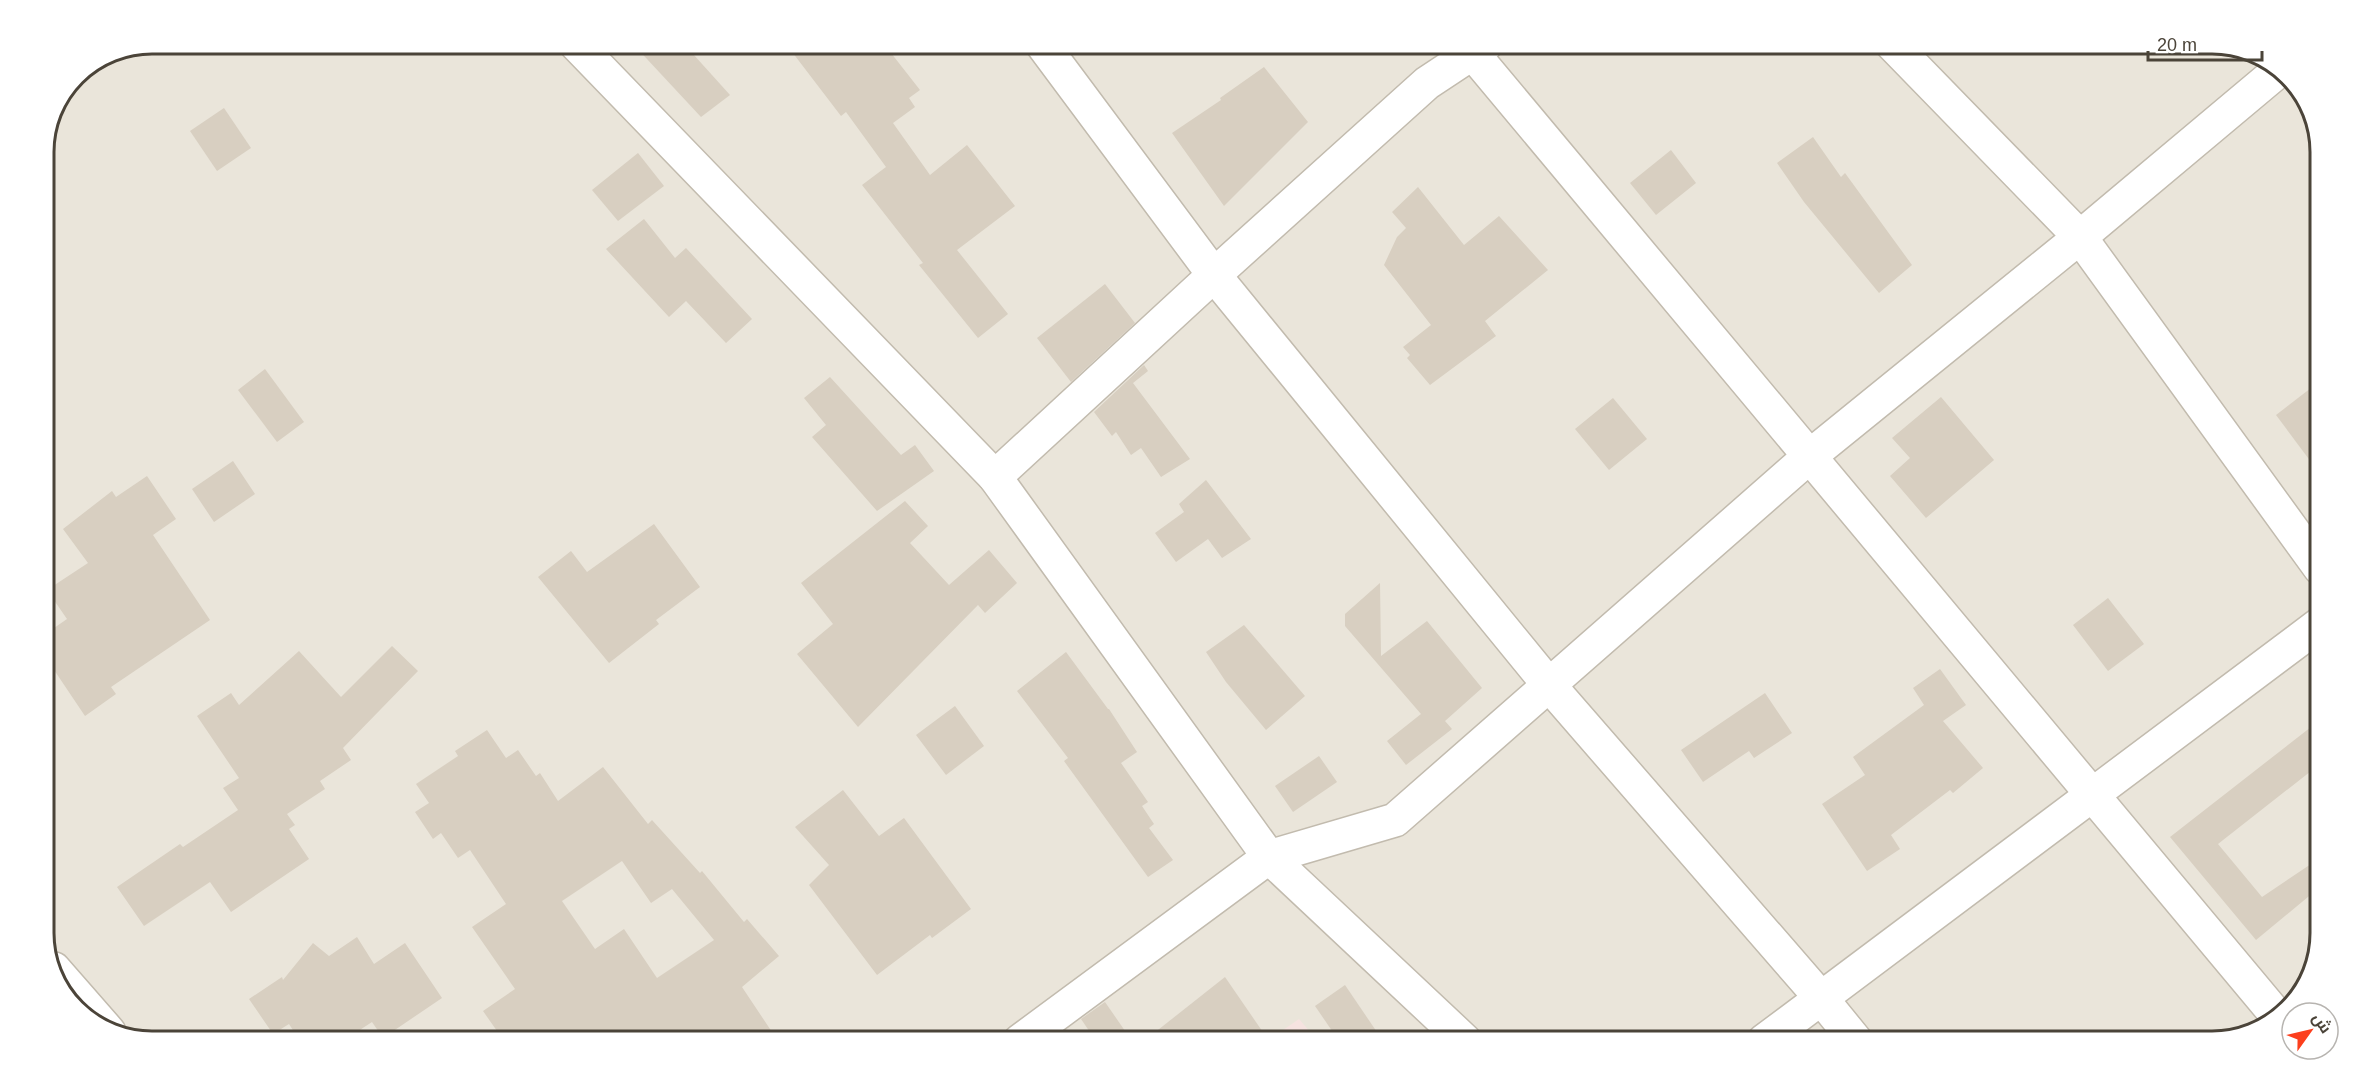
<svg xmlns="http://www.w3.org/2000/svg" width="2364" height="1085" viewBox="0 0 2364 1085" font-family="Arial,Cairo,sans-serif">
<rect width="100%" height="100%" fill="#f6f3ec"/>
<!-- residential -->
<path fill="#eae5da" d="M152,44H2212L2254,52L2302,91L2320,145V933L2312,975L2272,1023L2213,1041H152L110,1033L66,999L44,941V145L75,75L111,52Z"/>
<!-- medical -->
<path fill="#f6e3e0" d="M1299,1019L1318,1041H1267Z"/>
<!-- building -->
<g fill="#d8cfc1" fill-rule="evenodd">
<path d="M633,44H684L730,95L701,117Z"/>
<path d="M786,44H884L920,90L909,98L915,107L893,123L930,175L967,145L1015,206L957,250L1008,314L978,338L919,265L923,263L862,185L886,167L846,112L841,116Z"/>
<path d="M1264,67L1308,122L1224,206L1172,133L1221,100L1220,98Z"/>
<path d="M224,108L251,148L217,171L190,131Z"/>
<path d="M1813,137L1841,177L1845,173L1912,265L1879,293L1804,202L1777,163Z"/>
<path d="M1671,150L1696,183L1656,215L1630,183Z"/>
<path d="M638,153L664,186L618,221L592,190Z"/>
<path d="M1418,187L1464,245L1499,216L1548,270L1485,321L1496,336L1430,385L1407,358L1410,355L1403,347L1431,325L1384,265L1397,237L1406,228L1392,212Z"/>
<path d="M644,219L675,258L686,248L752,319L726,343L686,301L669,317L606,249Z"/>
<path d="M1105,284L1135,323L1071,382L1037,338Z"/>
<path d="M1144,365L1148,371L1133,383L1190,459L1161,477L1141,448L1131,455L1116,432L1112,436L1094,412Z"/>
<path d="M265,369L304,422L277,442L238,390Z"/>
<path d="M830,377L901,455L915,445L934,471L877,511L812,437L826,425L804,398Z"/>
<path d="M2320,381V474L2276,415Z"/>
<path d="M1941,397L1994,460L1926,518L1890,476L1910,458L1892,438Z"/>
<path d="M1613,398L1647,439L1609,470L1575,429Z"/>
<path d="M233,461L255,494L214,522L192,489Z"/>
<path d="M147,476L176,519L153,535L210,620L111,687L116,694L85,716L44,655V635L67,619L47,590L88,563L63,529L112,491L116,497Z"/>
<path d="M1206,480L1251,539L1222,558L1208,539L1176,562L1155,533L1184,512L1179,504Z"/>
<path d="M905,501L928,526L910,543L949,585L989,550L1017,583L985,613L978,605L858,727L797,654L833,624L801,583Z"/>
<path d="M654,524L700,587L656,620L659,624L609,663L538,577L571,551L587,572Z"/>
<path d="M1380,583L1381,656L1427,621L1482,688L1445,721L1452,729L1406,765L1387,741L1421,714L1345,626V614Z"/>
<path d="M2108,598L2144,644L2108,671L2073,625Z"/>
<path d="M1244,625L1305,696L1266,730L1226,682L1206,652Z"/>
<path d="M392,646L418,671L343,748L351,760L320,781L325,789L287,814L295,825L289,829L309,859L231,912L210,882L144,926L117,887L180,844L183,847L238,810L223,788L239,778L197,716L231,693L239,705L299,651L341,697Z"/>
<path d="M1066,652L1108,709H1109L1137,752L1121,763L1148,802L1142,806L1154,824L1149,828L1173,860L1148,877L1064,761L1068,758L1017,691Z"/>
<path d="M1940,669L1966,705L1943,721L1983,768L1953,793L1950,790L1891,835L1900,849L1867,871L1822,804L1865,775L1853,757L1924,705L1913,688Z"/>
<path d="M1765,693L1792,733L1754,758L1749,751L1703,782L1681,750Z"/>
<path d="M955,706L984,746L946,775L916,735Z"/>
<path d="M2320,720V764L2218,844L2262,897L2320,858V887L2256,940L2170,837Z"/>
<path d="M487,730L506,758L518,750L536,776L540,773L558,801L603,767L648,824L652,820L700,873L702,871L744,922L747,919L779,956L742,987L778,1041H504L483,1011L515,989L472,927L506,904L470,850L458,858L441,833L433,839L415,812L429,803L416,784L458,756L455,751ZM622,861L651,903L672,889L714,940L657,978L624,929L595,949L562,901Z"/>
<path d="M1319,756L1337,782L1293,812L1275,786Z"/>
<path d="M843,790L879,836L904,818L971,909L932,938L930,935L877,975L809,885L829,865L795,827Z"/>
<path d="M357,937L374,964L405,943L442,998L383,1038L372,1022L343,1041H300L289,1024L273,1034L249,999L282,977L283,980L313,943L329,956Z"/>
<path d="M1225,977L1269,1041H1144Z"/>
<path d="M1345,985L1383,1041H1339L1315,1006Z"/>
<path d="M1105,1002L1132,1041H1096L1081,1019Z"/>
</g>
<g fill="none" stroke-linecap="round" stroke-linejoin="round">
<defs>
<g id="minor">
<path d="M576,44L995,477L1269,857L1465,1041"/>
<path d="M1042,44L1214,275L1549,685L1821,998L1856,1041"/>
<path d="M1465,44L2278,1017"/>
<path d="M1892,44L2080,237L2320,568"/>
<path d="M995,477L1214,275L1427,83L1486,44"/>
<path d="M54,969L109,1032"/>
<path d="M1020,1041L1269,857L1395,820L1810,456L2080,237L2278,71"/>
<path d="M1764,1041L2320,624"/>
</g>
</defs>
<!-- minor casing -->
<use href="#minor" stroke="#c2bbae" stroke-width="36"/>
<!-- minor -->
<use href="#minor" stroke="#fff" stroke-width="33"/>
</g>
<!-- crop -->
<path d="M0 0H2364V1085H0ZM152 54H2212A98 98 0 0 1 2310 152V933A98 98 0 0 1 2212 1031H152A98 98 0 0 1 54 933V152A98 98 0 0 1 152 54Z" fill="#fff" fill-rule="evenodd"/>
<path fill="none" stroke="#4b4439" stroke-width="3" d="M152 54H2212A98 98 0 0 1 2310 152V933A98 98 0 0 1 2212 1031H152A98 98 0 0 1 54 933V152A98 98 0 0 1 152 54Z"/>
<!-- north arrow -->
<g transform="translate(2310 1031) rotate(56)"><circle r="28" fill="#ffffff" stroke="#b7b4b0" stroke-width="1.5"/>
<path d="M0-4.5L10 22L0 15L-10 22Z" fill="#fc3f1d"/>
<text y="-9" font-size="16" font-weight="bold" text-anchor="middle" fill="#4b4439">ش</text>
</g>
<!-- scale -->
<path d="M2148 51v9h114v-9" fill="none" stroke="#4b4439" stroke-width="3"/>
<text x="2157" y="51" font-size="18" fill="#4b4439" stroke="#ffffff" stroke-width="4.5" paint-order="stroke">20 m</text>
</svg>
